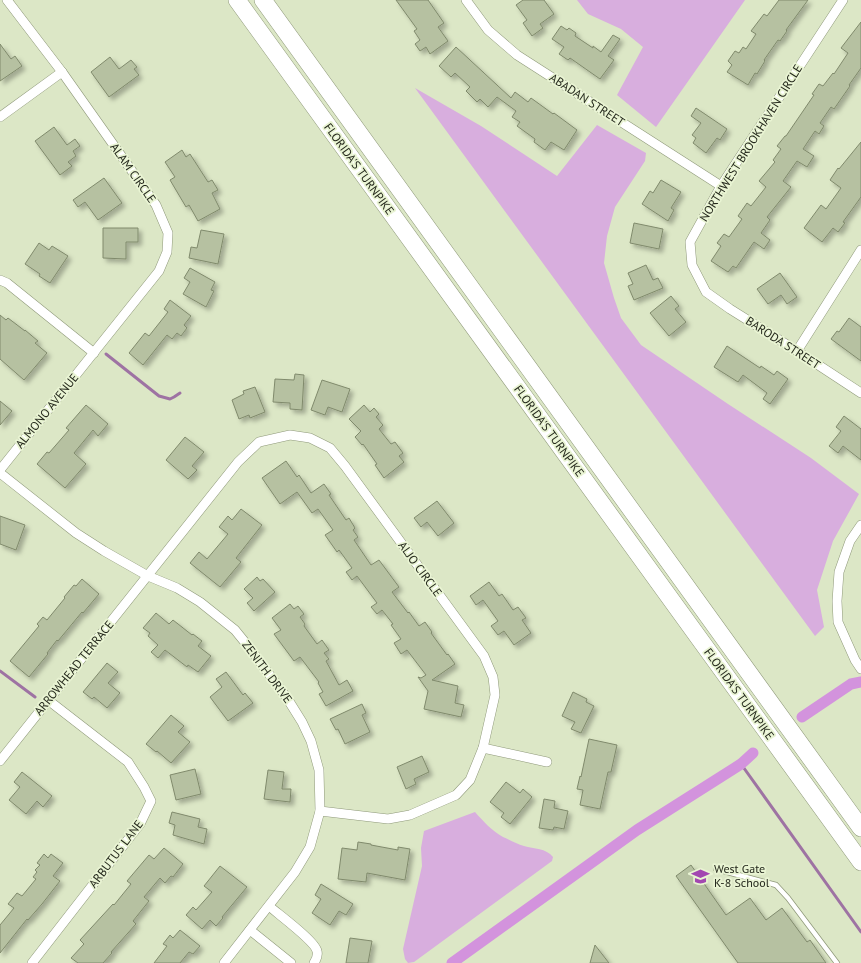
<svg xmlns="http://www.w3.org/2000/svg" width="861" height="963" viewBox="0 0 861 963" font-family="'PT Sans',sans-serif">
<defs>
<filter id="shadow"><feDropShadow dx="3.5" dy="3.5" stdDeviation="2" flood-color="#0004"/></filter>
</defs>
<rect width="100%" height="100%" fill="#dce7c6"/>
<!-- green -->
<g fill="#d8aede">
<path d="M577,0H745L656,127L617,95L643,47L621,29L588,14Z"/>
<path d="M415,88L481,126L557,176L597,125L646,153L645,161L615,207L607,236L604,263L614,298L621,318L641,345L728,404L811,458L859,494L833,541L817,590L824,627L815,636Z"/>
<path d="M475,812C483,821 492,831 503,837C510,840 517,844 524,846C534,849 546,848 553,857L552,861L414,962L408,963L405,959L403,949L422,866L421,848L424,831Z"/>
</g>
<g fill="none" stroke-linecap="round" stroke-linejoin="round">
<!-- stream -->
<g stroke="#9e73a3" stroke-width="3">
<path d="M106,354L159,396L170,399L174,397L180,393"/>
<path d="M0,671L35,697"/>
<path d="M741,764L861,932"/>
</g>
<!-- canal -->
<g stroke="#d393dd" stroke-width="11">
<path d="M802,717L851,684L861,682"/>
<path d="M452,963L637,830L741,764L753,753"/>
</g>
</g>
<!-- building -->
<g fill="#b6c1a1" stroke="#808a6c" filter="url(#shadow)">
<path d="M396,0H428L444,23L438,27L448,41L430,54L426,47L420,51L415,44L420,40L414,31L417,29Z"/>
<path d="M523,0H544L554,14L540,24L543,28L532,36L523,23L527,20L516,5Z"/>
<path d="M779,0H808L786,30L787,31L780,41L778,40L764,60L765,61L757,74L755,73L748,85L727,72L732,65L728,61L735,51L739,53L743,47L746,49L756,34L751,31L764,14L767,16Z"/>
<path d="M861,22V68L849,85L850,86L834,109L831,107L820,123L824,126L819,134L815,131L803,149L814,156L807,167L797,161L783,181L791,187L767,217L770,220L761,233L770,240L764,249L754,242L736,268L733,266L728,272L711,261L721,246L717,243L724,234L729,237L742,219L738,216L747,203L751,206L766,187L759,181L775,162L773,160L781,149L777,146L785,136H786L814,95L812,94L819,84L823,86L833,73L834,74L848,53L841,48Z"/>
<path d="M561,26L567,30L569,28L576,33L575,36L593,48V46L601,52L613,35L620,39L608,56L614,60L600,79L570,58L568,60L559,54L564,47L552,39Z"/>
<path d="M0,44L11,59L15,56L22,66L0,81Z"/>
<path d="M456,47L511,98L515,92L528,102L531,98L553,114L554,113L577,130L564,150L551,142L545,150L534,142L535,139L517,126L520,122L512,117L516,111L497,97L488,107L480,99L477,102L466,91L470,87L455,73L451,77L439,66Z"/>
<path d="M110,57L119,69L131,60L137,67L134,69L139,75L109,97L91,72Z"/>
<path d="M696,108L727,129L720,140L717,138L706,153L693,143L696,138L692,135L701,123L691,116Z"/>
<path d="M54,127L67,145L75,139L80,146L73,151L76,156L68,162L72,166L60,175L35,141Z"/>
<path d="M861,142V197L843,222L845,223L838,232L833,228L822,242L804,228L821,205L826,209L841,188L830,180L838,168L839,169Z"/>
<path d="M182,150L186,157L190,154L208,182L212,180L218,190L212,193L220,209L198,221L189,205L186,207L170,180L175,177L165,162Z"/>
<path d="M104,178L122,203L98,220L85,202L78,207L73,200Z"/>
<path d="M661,180L681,192L671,208L674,210L668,221L642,204L650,191L653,193Z"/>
<path d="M634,223L663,229L659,249L630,243Z"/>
<path d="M103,228H138V242H126V259L103,258Z"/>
<path d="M201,230L224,234L218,264L189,258L191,247L197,248Z"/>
<path d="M39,243L49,250L52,246L68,256L50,283L39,276L40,274L25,264Z"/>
<path d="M646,265L653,280L658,278L663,288L634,300L628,286L633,284L628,273Z"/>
<path d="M190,268L215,282L211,290L214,291L206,307L183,294L190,282L184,278Z"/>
<path d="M780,273L797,297L787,304L781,295L768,304L757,289Z"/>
<path d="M671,296L679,306L675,309L686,322L669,336L650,313Z"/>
<path d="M170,300L191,316L184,325L187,328L181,336L177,333L172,339L167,335L143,365L129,353L145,333L149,336L168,312L164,309Z"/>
<path d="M0,315L6,320L8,318L25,331V330L38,341L35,343L47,353L24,380L0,359Z"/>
<path d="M849,318L861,327V361L831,339L837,331L839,332Z"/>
<path d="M727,346L760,368L761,366L774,375L777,371L788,379L770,404L763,399L767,393L743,375L738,382L714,367Z"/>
<path d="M295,374L304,375L302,410L290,409V403L273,402L275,379L294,380Z"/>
<path d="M322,380L350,389L342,412L328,407L325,415L311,410Z"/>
<path d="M255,387L265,412L250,418L249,415L239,419L232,400L244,394L243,391Z"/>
<path d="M0,401L12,411L0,425Z"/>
<path d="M86,405L108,424L98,436L93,430L74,453L86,464L65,488L37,464L47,452L49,453L69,430L66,428Z"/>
<path d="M364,405L370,412L374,408L379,414L376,417L383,425L379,429L391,444L395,442L403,453L399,456L404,462L384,478L375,465L377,464L363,444L362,445L355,437L361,431L349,419Z"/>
<path d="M844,416L861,429V460L843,446L838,453L829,446L841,431L836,427Z"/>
<path d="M185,437L204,452L192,466L197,470L188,479L166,460Z"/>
<path d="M286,461L297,477L299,475L311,493L324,484L331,494L329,495L346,520L349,518L355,528L353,530L358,537L354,540L371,565L379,560L399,587L392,592L408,613L409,612L419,626L425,622L432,632L431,633L447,655L448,654L455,664L432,680L458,686L455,703L464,705L461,717L424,709L428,691L418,677L421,678L426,675L407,650L401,654L394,643L401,639L391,625L393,624L382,610L377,614L371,607L377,603L357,576L352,580L346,572L352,568L339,550L337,552L325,535L333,530L318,509L312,513L297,492L280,504L262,478Z"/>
<path d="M437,501L454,523L438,536L427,522L421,527L414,518Z"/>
<path d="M241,509L262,525L236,558L241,562L220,587L190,563L199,552L207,559L228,534L219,527L228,516L232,520Z"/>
<path d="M0,516L25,525L16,550L0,544Z"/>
<path d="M257,577L260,581L263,579L275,592L254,611L247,603L253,598L244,589Z"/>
<path d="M82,579L99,594L83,613L82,612L58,641L57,640L47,653L48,654L29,677L10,661L39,626L37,624L43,617L47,620L65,598L64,597L74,585L76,586Z"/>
<path d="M489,582L499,596L502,594L513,610L518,607L526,618L522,620L531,633L514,645L504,631L498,635L491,626L498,621L483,600L476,605L470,596Z"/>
<path d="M290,604L294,609L298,606L304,614L300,617L305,624L304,626L317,644L322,640L329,650L324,653L329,659L326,661L339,685L347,680L353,691L326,706L319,694L323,692L318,683L319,682L300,657L294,661L274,634L281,630L272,618Z"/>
<path d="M156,613L169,624L173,620L192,635L193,634L202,641L198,646L211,656L198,672L188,665L187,667L165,650L158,658L151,652L158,645L148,636L150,633L143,628Z"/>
<path d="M107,663L118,672L108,683L120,693L107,708L94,697L92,699L83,692Z"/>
<path d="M226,672L243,695L245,693L253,703L228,721L210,697L222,687L216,679Z"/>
<path d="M573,692L587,699L586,702L594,706L581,733L571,729L575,722L562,716Z"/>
<path d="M362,704L366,713L362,715L370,732L345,744L338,729L336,730L330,719Z"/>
<path d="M171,715L184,726L178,732L190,742L171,763L157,751L156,752L146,744Z"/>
<path d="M589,739L617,745L611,772H608L600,809L580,805L583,790L577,789L580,776L581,777Z"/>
<path d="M422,756L429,772L414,779L416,784L406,789L397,767Z"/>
<path d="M195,769L201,794L176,800L170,775Z"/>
<path d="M268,770L284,772L282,789H291L290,802L264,799Z"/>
<path d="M22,772L52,796L43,807L37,801L26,814L9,800L20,787L14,782Z"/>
<path d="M506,782L520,793L523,789L532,797L510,824L501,817L504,813L490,802Z"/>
<path d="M544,799L555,801L554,808L568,811L564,829L554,827L553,830L539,828Z"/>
<path d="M172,812L200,819L198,827L207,829L204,844L173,835L175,825L169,823Z"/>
<path d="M358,842L371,844V845L398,850V847L410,849L405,880L367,873L366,882L338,879L342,848L357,850Z"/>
<path d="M164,848L183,864L173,877L171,876L165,883L160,878L144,897L149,901L133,921L136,924L111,952L112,953L103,963H78L71,958L84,944L80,940L113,904L114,905L131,884L127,881L149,855L154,859Z"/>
<path d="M44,854L48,858L51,854L63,863L53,876L60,881L42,904L28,920L27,919L0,953V925L14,908L8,904L17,893L22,896L36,879L33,877L37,872L35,870L40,865L37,863Z"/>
<path d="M691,865L726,915L750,898L766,920L782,908L807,942L810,940L826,963H738L676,876Z"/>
<path d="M220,866L247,887L222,917L223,918L216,926L210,920L202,929L186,915L193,907L196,910L212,892L204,886Z"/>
<path d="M321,884L353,904L346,915L339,911L330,925L312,913L321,899L315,895Z"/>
<path d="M180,930L200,946L193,954L189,952L180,963H154L167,946L163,944L170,935L173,938Z"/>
<path d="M350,938L372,941L368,963H346Z"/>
<path d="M595,945L609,963H590Z"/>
</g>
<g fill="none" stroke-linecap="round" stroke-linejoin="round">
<defs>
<path id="service" d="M716,869L776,885L788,898L837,963"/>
<g id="minor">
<path d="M466,0L488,30L517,55L721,186"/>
<path d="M843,0L721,186L690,242L692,265L706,292L730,309L797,351L861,393"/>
<path d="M0,117L62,72"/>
<path d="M0,280L7,283L94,353"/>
<path d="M797,351L861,250"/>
<path d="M0,470L159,271L167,252L168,233L156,205L62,72L7,0"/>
<path d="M0,473L76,533L104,551L148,576L177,588L200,602L235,630L248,646L287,698L302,722L311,741L319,770L320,811L310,847L295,872L224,963"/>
<path d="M861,525L850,541L839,572L837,601L838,622L855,660L861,669"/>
<path d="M483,748L547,762"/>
<path d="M0,761L238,462L259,442L290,435L310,438L330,448L345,466L484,656L493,677L495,695L483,748L470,780L456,795L410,815L388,819L320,811"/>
<path d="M269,906C278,914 315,941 317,951C318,955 316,960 314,963"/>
<path d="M250,930L291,963"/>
<path d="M32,963L140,824L151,801L144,787L128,762L48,700"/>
</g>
<g id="motorway">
<path d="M237,0L861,862"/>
<path d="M263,0L861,828"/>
</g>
</defs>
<!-- service casing -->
<use href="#service" stroke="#8f997a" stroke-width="6"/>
<!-- minor casing -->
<use href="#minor" stroke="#8f997a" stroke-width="10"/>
<!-- motorway casing -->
<use href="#motorway" stroke="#8f997a" stroke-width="18"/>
<!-- service -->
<use href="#service" stroke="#fff" stroke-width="4.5"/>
<!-- minor -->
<use href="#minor" stroke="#fff" stroke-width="9"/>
<!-- motorway -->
<use href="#motorway" stroke="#fff" stroke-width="17"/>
</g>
<!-- icons -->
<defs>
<symbol id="school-bare" viewBox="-9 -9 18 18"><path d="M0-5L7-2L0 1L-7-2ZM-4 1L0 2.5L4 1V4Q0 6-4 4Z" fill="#a347b1" stroke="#e9f4d3" stroke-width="2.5" paint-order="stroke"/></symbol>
</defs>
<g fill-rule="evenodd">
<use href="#school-bare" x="688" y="864" width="25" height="25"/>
</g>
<g text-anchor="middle" stroke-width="3.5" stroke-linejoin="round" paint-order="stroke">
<!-- street labels -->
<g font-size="12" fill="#24281c" stroke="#e9f4d3">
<text transform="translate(587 100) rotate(33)" y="4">ABADAN STREET</text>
<text transform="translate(751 143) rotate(-58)" y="4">NORTHWEST BROOKHAVEN CIRCLE</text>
<text transform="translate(359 169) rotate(54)" y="4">FLORIDA'S TURNPIKE</text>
<text transform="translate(133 173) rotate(55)" y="4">ALAM CIRCLE</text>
<text transform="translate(783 343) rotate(33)" y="4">BARODA STREET</text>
<text transform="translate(47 411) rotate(-51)" y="4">ALMONO AVENUE</text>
<text transform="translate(549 431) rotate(54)" y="4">FLORIDA'S TURNPIKE</text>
<text transform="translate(420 569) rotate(54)" y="4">ALJO CIRCLE</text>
<text transform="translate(74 668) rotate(-51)" y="4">ARROWHEAD TERRACE</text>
<text transform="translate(267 672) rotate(53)" y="4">ZENITH DRIVE</text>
<text transform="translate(739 694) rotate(54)" y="4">FLORIDA'S TURNPIKE</text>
<text transform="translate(116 854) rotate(-53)" y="4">ARBUTUS LANE</text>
</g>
<!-- poi labels -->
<g font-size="12" fill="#24281c" stroke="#e9f4d3" text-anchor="start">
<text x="714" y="873">West Gate<tspan x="714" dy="14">K-8 School</tspan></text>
</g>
</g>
</svg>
